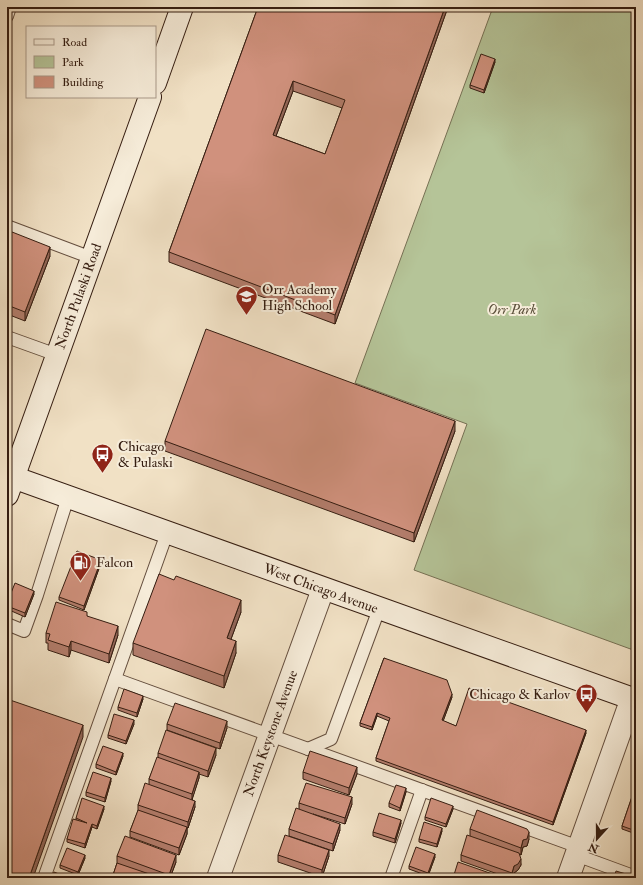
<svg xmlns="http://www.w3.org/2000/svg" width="643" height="885" viewBox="0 0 643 885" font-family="'IM FELL Double Pica',serif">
<rect width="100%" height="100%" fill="#f1e1c5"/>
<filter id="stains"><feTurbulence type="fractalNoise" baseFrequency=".005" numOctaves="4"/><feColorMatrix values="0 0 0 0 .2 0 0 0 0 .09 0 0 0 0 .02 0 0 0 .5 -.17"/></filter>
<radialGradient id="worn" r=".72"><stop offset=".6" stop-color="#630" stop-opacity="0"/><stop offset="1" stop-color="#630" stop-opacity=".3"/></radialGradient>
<!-- green -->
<path fill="#b5c498" stroke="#757054" d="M493,7H636V651L414,570L467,424L355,383Z"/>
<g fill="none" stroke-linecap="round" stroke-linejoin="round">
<defs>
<g id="service">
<path d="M7,16L10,7"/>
<path d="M7,226L92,258"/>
<path d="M7,337L57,355"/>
<path d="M7,624L24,631L37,595L68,497"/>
<path d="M115,679L579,847"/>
<path d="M308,749L331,739L379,609"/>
<path d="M576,855L636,877"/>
<path d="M44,878L167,533"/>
<path d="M391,878L422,790"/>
</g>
<g id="minor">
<path d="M218,878L323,589"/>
<path d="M568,878L632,698"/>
</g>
<g id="secondary">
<path d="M155,83L182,7"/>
<path d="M7,475L636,700"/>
<path d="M7,495L150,97"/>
</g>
</defs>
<!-- service casing -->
<use href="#service" stroke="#644e3e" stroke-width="14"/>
<!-- minor casing -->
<use href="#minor" stroke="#644e3e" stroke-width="24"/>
<!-- secondary casing -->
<use href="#secondary" stroke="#351d11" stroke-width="24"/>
<!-- service -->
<use href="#service" stroke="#f6ecd9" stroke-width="12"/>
<!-- minor -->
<use href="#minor" stroke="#f6ecd9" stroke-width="22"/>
<!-- secondary -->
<use href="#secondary" stroke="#f6ecd9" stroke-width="22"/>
</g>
<!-- wall -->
<g fill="#b37d6c" stroke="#351d11" fill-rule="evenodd">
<path d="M258,7H448L335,324L169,262V252ZM293,91L342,108L325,154L276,136Z"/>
<path d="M495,62L484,93L470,88V85Z"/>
<path d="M7,230L50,256L25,321L7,314Z"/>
<path d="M455,431L414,542L165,451V441Z"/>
<path d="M101,563L84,610L59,600V597Z"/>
<path d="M34,594L25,617L7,609V603Z"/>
<path d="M241,612L231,639L236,653L224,688L133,655V643Z"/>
<path d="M87,616L118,635L109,663L71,650L69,657L48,650V643H46V633Z"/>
<path d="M384,658L452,697L443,721L456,726L586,733L553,825L376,761V758L389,721L377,716L372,730L360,726V723Z"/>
<path d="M143,699L137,717L118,710V707Z"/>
<path d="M134,724L126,744L108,738V735Z"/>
<path d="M167,724L227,728L220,749L167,730Z"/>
<path d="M158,753L216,755L208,777L199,774V778L192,799L195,807L188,828H187V834L179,855L130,837V831L138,811V805L149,785V779L158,757Z"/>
<path d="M123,756L116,775L96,768V764Z"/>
<path d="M303,772L357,774L349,795L303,779Z"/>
<path d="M111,781L105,802L86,796V792Z"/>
<path d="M636,785V834L622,829V826Z"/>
<path d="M406,792L400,811L389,807V803Z"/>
<path d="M299,803L352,804L345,824L313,814L340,830L333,851L289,836V829L299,809Z"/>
<path d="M104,809L97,829L92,827L85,848L67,842V839L76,820V818Z"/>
<path d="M453,809L446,827L425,820V817Z"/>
<path d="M401,823L395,843L373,836V832Z"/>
<path d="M470,829L529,839L527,846L523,847L521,855L519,854L521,865L518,870L514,873L513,878H509L461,861V855L470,836Z"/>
<path d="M442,831L437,847L419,842V839Z"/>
<path d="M278,855L329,856L322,877L278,862Z"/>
<path d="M117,856L176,862L170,878H112L117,863Z"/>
<path d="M435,857L428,876L409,869V866Z"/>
<path d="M85,858L78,875L60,868V865Z"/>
</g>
<!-- shaded-wall -->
<g fill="#926658" stroke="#351d11">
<path d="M445,7H448L335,324V315Z"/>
<path d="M495,59V62L484,93V90Z"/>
<path d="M293,81V91L273,144V135Z"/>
<path d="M50,247V256L25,321V312Z"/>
<path d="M455,421V431L414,542V533Z"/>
<path d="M101,560V563L84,610V606Z"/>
<path d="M34,591V594L25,617V613Z"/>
<path d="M241,600V612L227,650V638Z"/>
<path d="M118,626V635L109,663V654Z"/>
<path d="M71,641V650L69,657V647Z"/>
<path d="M236,641V653L224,688V676Z"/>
<path d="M452,694V697L442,724V720Z"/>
<path d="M143,696V699L137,717V713Z"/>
<path d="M377,713V716L372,730V727Z"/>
<path d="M134,720V724L126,744V741Z"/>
<path d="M227,721V728L220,749V743Z"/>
<path d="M83,725V737L33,878H29Z"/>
<path d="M586,730V733L553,825V822Z"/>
<path d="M216,748V755L208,777V771Z"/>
<path d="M123,753V756L116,775V772Z"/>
<path d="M357,767V774L349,795V788Z"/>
<path d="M199,772V778L192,800V794Z"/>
<path d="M111,778V781L105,802V798Z"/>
<path d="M406,788V792L400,811V808Z"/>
<path d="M352,797V804L345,824V818Z"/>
<path d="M195,801V807L188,828V822Z"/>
<path d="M104,806V809L97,829V826Z"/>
<path d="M453,806V809L446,827V824Z"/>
<path d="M401,820V823L395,843V839Z"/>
<path d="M92,824V827L85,848V844Z"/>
<path d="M340,824V830L333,851V844Z"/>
<path d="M187,827V834L179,855V848Z"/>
<path d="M442,828V831L437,847V844Z"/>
<path d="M529,832V839L527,846L523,847L521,855V848L523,840Z"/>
<path d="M329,850V856L322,877V870Z"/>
<path d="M435,854V857L428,876V873Z"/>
<path d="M85,855V858L78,875V872Z"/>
<path d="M176,855V862L170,878H169V875Z"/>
<path d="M521,859V865L518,870L514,873L512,878V873L514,866Z"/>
</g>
<!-- building -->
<g fill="#d0917d" stroke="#351d11" fill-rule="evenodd">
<path d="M258,7H445L335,315L169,252ZM293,81L345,100L325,154L273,135Z"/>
<path d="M481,54L495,59L484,90L470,85Z"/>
<path d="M7,230L50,247L25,312L7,305Z"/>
<path d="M206,329L455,421L414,533L165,441Z"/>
<path d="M77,551L101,560L84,606L59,597Z"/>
<path d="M159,574L174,580L176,576L241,600L227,638L236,641L224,676L133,643Z"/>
<path d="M15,583L34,591L25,613L7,606V603Z"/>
<path d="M56,602L87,612V616L118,626L109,654L71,641L69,647L48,640L50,634L46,633Z"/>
<path d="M384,658L447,680L452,694L442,720L456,726L469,688L586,730L553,822L376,758L390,718L377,713L372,727L360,723Z"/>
<path d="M124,689L143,696L137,713L118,707Z"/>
<path d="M7,699L83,725L29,878H7Z"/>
<path d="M175,703L227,721L220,743L167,724Z"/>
<path d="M114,714L134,720L126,741L108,735Z"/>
<path d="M166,730L216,748L208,771L158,753Z"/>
<path d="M103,746L123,753L116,772L96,764Z"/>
<path d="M310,751L357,767L349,788L303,772Z"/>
<path d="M157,757L199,772L192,794L149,779Z"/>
<path d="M93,772L111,778L105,798L86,792Z"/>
<path d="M145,783L195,801L188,822L138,805Z"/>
<path d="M306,783L352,797L345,818L299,803Z"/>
<path d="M396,785L406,788L400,808L389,803Z"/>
<path d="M636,785V831L622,826Z"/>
<path d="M82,798L104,806L97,826L92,824L85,844L67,839L73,819L87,823L76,818Z"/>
<path d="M431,798L453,806L446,824L425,817Z"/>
<path d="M296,808L340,824L333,844L289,829Z"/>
<path d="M138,810L187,827L179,848L130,831Z"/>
<path d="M477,810L527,829L529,832L527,839L523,840L521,848L470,829Z"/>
<path d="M379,813L401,820L395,839L373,832Z"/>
<path d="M424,822L442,828L437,844L419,839Z"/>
<path d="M285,835L329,850L322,870L278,855Z"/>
<path d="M467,835L519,853L521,859L518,864L514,866L512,873L461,855Z"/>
<path d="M125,836L176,855L169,875L117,856Z"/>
<path d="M416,847L435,854L428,873L409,866Z"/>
<path d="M67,848L85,855L78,872L60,865Z"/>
<path d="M458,862L504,878H453Z"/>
<path d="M117,863L161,878H112Z"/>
<path d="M616,871L636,877V878H614Z"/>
<path d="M54,872L69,878H52Z"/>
</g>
<!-- icons -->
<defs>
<symbol id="school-pin" viewBox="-11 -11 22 30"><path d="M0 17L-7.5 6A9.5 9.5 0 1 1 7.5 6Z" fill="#8f2418" stroke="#f6ecd9"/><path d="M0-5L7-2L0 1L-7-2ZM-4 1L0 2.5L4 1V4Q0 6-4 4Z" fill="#fff"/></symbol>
<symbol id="bus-pin" viewBox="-11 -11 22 30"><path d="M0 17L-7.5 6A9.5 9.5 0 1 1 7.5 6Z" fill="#8f2418" stroke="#f6ecd9"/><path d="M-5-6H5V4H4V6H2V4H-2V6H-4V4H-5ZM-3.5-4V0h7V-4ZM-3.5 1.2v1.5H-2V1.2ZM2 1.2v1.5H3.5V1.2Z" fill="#fff"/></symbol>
<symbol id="fuel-pin" viewBox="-11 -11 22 30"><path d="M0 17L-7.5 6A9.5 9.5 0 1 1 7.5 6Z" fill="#8f2418" stroke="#f6ecd9"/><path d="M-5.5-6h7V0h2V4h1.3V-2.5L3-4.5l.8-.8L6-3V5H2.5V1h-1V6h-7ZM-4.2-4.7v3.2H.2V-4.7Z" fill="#fff"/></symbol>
</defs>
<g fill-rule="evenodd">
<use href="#school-pin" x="234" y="284" width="25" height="34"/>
<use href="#bus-pin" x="90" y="442" width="25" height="34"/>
<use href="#fuel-pin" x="68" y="550" width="25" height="34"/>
<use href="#bus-pin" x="574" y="682" width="25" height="34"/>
</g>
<g text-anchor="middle" stroke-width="4" stroke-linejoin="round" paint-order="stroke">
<!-- poi labels -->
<g font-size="14" fill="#351d11" stroke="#f6ecd9" text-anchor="start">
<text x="262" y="294">Orr Academy<tspan x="262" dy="16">High School</tspan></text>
<text x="118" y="451">Chicago<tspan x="118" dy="16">&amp; Pulaski</tspan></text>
<text x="96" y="567">Falcon</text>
<text x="570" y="699" text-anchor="end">Chicago &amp; Karlov</text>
</g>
<!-- street labels -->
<g font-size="14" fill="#351d11" stroke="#f6ecd9">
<text transform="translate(78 296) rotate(-70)" y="5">North Pulaski Road</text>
<text transform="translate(321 588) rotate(20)" y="5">West Chicago Avenue</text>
<text transform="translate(270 733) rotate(-70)" y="5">North Keystone Avenue</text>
</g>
<!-- park labels -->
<g font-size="14" font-style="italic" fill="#5b4f3a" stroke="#f6ecd9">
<text x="512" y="314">Orr Park</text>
</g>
</g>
<!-- margin -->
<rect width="643" height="885" fill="none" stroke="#f1e1c5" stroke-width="24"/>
<rect x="8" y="8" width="627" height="869" fill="none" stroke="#351d11" stroke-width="2"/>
<rect x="12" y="12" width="619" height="861" fill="none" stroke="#351d11"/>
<!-- legend -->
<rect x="26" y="26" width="130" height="72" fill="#f6ecd9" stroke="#a99989"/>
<rect x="34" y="39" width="20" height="6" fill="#f6ecd9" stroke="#a99989"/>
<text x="62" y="46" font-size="12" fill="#351d11">Road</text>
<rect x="34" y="56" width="20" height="12" fill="#b5c498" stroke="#a99989"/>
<text x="62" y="66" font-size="12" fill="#351d11">Park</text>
<rect x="34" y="76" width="20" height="12" fill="#d0917d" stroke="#a99989"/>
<text x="62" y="86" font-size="12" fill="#351d11">Building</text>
<!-- north arrow -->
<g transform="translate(597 839) rotate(201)" stroke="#f6ecd9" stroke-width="3" paint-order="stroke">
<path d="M0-3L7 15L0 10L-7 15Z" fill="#351d11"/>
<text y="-6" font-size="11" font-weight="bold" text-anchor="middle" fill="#351d11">N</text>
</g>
<rect width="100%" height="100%" filter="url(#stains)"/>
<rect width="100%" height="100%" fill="url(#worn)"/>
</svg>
